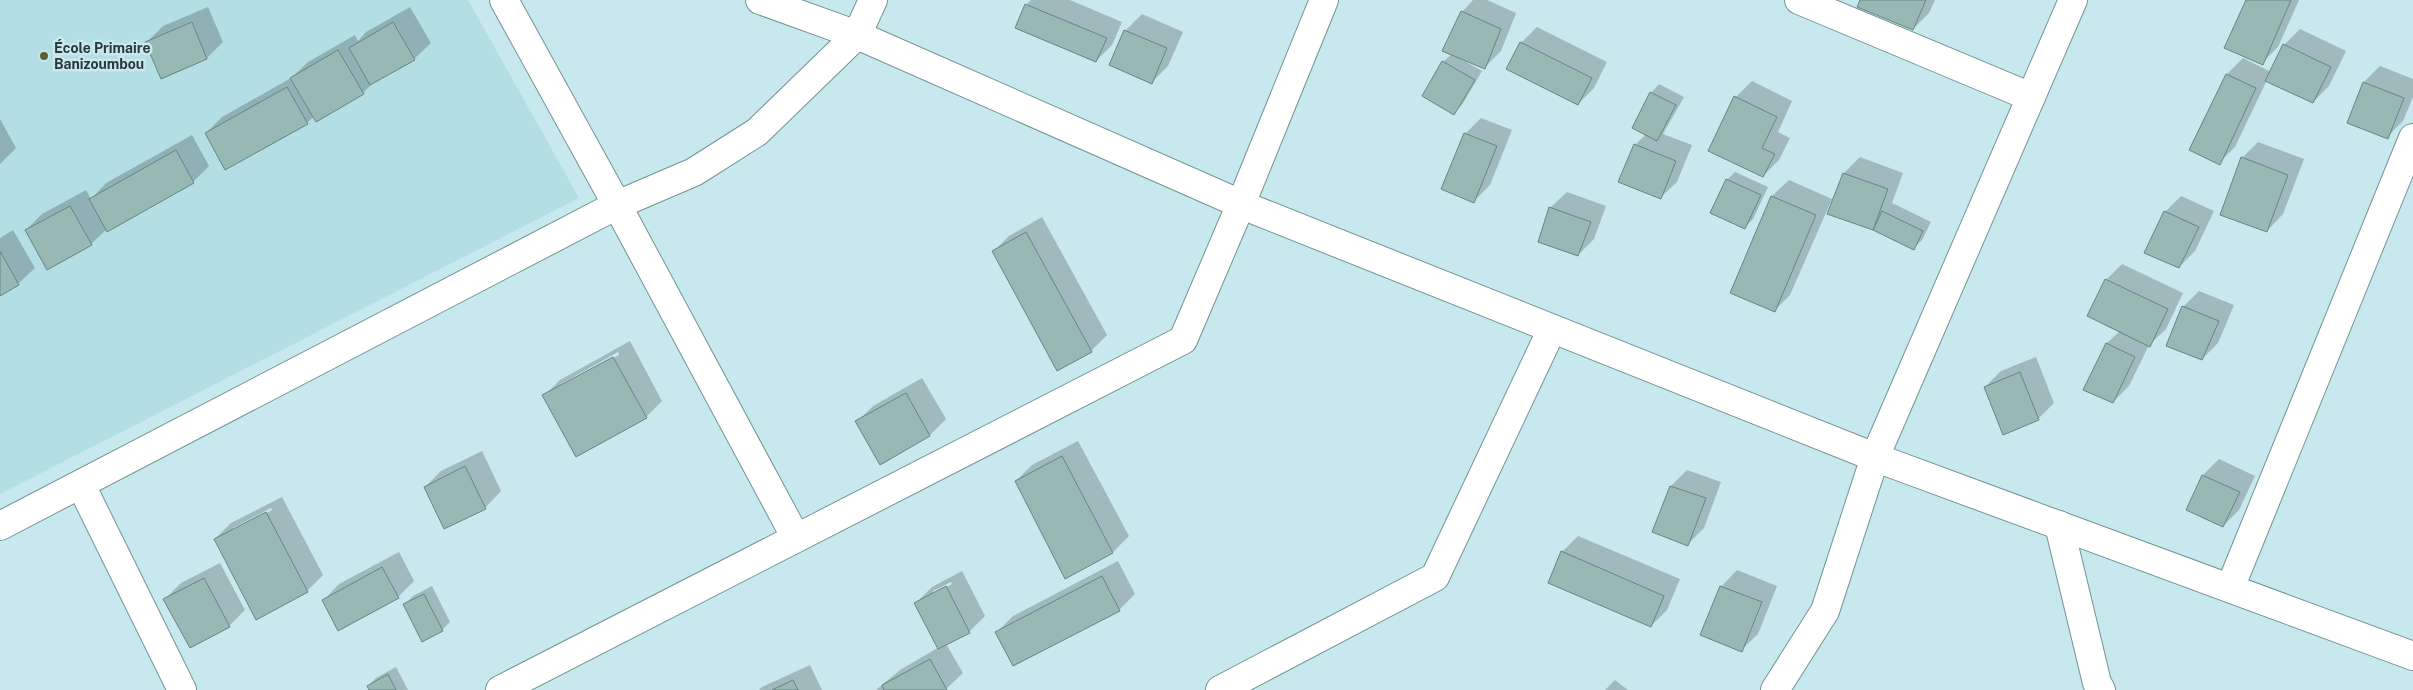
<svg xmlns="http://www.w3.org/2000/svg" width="2413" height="690" viewBox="0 0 2413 690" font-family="'Public Sans',sans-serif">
<rect width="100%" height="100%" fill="#c7e8ec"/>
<!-- built -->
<path fill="#b3dee4" d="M0,0H468L579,198L0,494Z"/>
<!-- shadow -->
<g fill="#0003" fill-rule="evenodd">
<path d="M1031,0H1070L1122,22L1112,45L1096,61L1016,27L1027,4Z"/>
<path d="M1473,0H1487L1516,13L1501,51L1485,67L1464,59L1463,60L1482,71L1462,105L1454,113L1424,96L1443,62L1452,54L1462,12Z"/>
<path d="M1861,0H1935L1929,13L1913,29Z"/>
<path d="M2247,0H2299L2278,47L2262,63Z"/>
<path d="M208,7L223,42L207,58L161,77L147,42L163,26Z"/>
<path d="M410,7L431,43L414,59L375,81L363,93L314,116L307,123L206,133L222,117L291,78L308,62L355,35L358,41L366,32Z"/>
<path d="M1142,14L1183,32L1168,66L1152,82L1111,65L1125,31Z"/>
<path d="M1537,27L1607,62L1594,88L1578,104L1521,43Z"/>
<path d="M2300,29L2346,51L2329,86L2313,102L2267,80L2235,147L2219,163L2191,149L2227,74L2243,58L2271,72L2284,45Z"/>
<path d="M2380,66L2413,79V97L2403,121L2387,137L2348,122L2364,82Z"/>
<path d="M1752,81L1792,101L1778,132L1790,138L1779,160L1763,176L1736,97Z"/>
<path d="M1659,84L1684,97L1663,134L1692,145L1677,182L1660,198L1635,145L1646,134L1633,127L1651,93Z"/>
<path d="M1481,118L1512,130L1490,185L1474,201L1465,134Z"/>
<path d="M0,119L16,148L0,164Z"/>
<path d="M192,135L209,166L193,182L107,229L91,244L26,230L42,214L86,190L91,199L106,183Z"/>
<path d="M2258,142L2304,159L2283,214L2267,231L2242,158Z"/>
<path d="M1860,157L1903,173L1892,203L1931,222L1922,240L1914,248L1873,229L1829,213L1844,173Z"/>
<path d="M1735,172L1768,187L1753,219L1745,227L1727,180Z"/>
<path d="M1789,180L1832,199L1790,295L1774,311L1731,292L1772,196Z"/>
<path d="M1567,192L1606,206L1594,239L1578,255L1550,208Z"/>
<path d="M2181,196L2214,211L2195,251L2179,267L2165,212Z"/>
<path d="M1042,217L1107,335L1091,351L993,252L1009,236Z"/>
<path d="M13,230L35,268L18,284L0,294V238Z"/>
<path d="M2122,264L2183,293L2166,329L2149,345L2129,386L2113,402L2085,389L2107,343L2120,331L2106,280Z"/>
<path d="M2199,291L2234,305L2218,343L2202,359L2183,307Z"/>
<path d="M630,341L662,401L646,417L544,396L560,380ZM618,352L619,355L561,387V384Z"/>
<path d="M2036,357L2054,403L2038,419L1985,387L2001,371Z"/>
<path d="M922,378L946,419L930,435L857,422L873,406Z"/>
<path d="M1078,441L1129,536L1113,552L1016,481L1032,465Z"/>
<path d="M482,451L501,491L485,508L425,487L441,471Z"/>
<path d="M2219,459L2255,476L2239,510L2223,526L2188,509L2203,475Z"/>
<path d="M1687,470L1721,482L1704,528L1688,544L1654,531L1671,486Z"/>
<path d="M282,497L323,575L307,591L215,539L231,523ZM271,508L272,510L233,531V528Z"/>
<path d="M1578,536L1680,579L1667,610L1651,626L1562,552Z"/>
<path d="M399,552L414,581L398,597L323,601L339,584Z"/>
<path d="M1118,561L1135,594L1119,610L997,632L1013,616Z"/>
<path d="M220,563L245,610L229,626L165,599L181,583Z"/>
<path d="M1737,570L1777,586L1758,634L1741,650L1721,587Z"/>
<path d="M962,571L985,616L969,632L946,644L963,673L945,690H876L900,670L939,647L916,603L932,587ZM951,582L952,584L933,594V591Z"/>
<path d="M432,586L450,622L442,630L404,605L413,596Z"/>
<path d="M810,665L822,690H759L762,687Z"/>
<path d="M396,667L408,690H370L368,686L376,678Z"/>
<path d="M1615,680L1628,690H1605Z"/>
</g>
<!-- building -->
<g fill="#98b8b4" stroke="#678682">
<path d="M1860,0H1926L1913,30L1857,7Z"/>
<path d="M2246,0H2291L2263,65L2224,48Z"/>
<path d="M1025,4L1107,38L1096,62L1015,28Z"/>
<path d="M1461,11L1501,29L1485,69L1442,51Z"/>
<path d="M192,22L207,59L161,79L145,42Z"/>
<path d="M393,22L415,60L370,85L349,48Z"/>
<path d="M1124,30L1167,48L1152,84L1109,65Z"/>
<path d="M1520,42L1592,78L1578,105L1506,69Z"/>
<path d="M2283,44L2331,67L2313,103L2265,81Z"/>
<path d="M338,50L364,94L316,122L290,78Z"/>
<path d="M1442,61L1475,80L1454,115L1422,96Z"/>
<path d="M2226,74L2256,88L2220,165L2189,150Z"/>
<path d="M2363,82L2404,98L2388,139L2347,123Z"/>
<path d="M287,87L308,124L225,170L205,133Z"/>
<path d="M1650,92L1676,105L1657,141L1632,128Z"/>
<path d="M1734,96L1777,117L1762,148L1775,154L1763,177L1708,151Z"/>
<path d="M1464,133L1497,146L1474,203L1441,189Z"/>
<path d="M1634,144L1676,161L1661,199L1618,182Z"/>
<path d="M176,150L194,183L107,232L89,199Z"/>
<path d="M2241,157L2288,175L2267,232L2220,215Z"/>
<path d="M1843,173L1888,189L1873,230L1827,214Z"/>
<path d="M1726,179L1761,195L1745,229L1710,213Z"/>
<path d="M1771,196L1816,215L1775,312L1730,293Z"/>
<path d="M70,206L92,245L47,270L25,230Z"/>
<path d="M1549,207L1591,222L1578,256L1538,242Z"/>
<path d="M1882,211L1923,231L1914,250L1873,230Z"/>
<path d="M2164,211L2199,227L2179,268L2144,253Z"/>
<path d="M1026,232L1092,352L1057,371L992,251Z"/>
<path d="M0,251L19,285L0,296Z"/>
<path d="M2105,279L2168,309L2150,347L2087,316Z"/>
<path d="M2182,306L2219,321L2202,360L2166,346Z"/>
<path d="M2106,343L2135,357L2113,403L2083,390Z"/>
<path d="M613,357L647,418L576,457L542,395Z"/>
<path d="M2020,372L2039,420L2003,435L1984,387Z"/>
<path d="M906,393L930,436L880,465L855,421Z"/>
<path d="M1062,456L1113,553L1065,579L1015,481Z"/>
<path d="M465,466L486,509L444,529L424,487Z"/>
<path d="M2202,475L2240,492L2223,527L2186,510Z"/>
<path d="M1670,486L1706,498L1688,546L1652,532Z"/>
<path d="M266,512L308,592L256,620L214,539Z"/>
<path d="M1561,551L1664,596L1651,627L1548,583Z"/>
<path d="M382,567L399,598L338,631L322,600Z"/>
<path d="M1102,576L1120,611L1013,666L995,632Z"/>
<path d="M204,578L230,627L190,648L163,599Z"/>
<path d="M946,586L970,633L938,649L914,603Z"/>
<path d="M1720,586L1762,602L1742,652L1700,635Z"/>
<path d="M424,594L443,631L422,642L403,604Z"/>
<path d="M930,659L947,690H884L882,685Z"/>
<path d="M388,674L396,690H369L367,686Z"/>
<path d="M793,680L798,690H772Z"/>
</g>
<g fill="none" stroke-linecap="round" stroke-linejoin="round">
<defs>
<g id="minor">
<path d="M504,0L617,205L796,538"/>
<path d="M760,0L857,35L1252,209L1882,460L2413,656"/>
<path d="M1799,0L2031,97"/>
<path d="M81,485L182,690"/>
<path d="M2059,525L2097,683L2101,690"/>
<path d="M0,526L617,205L694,172L757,132L857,35L873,0"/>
<path d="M2230,588L2413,138"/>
<path d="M500,690L1183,340L1241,204L1324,0"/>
<path d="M1220,690L1435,577L1552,329"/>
<path d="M1775,690L1825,611L1875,457L2073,0"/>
</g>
</defs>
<!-- minor casing -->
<use href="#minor" stroke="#749397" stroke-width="30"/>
<!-- minor -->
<use href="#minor" stroke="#fff" stroke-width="28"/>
</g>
<!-- markers -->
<circle fill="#5d612f" stroke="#c7e8ec" stroke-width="2" cx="44" cy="56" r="5"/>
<g text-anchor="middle" stroke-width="5" stroke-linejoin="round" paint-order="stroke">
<!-- poi labels -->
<g font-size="14" font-weight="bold" fill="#2b383a" stroke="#c7e8ec" text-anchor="start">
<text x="54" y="53">École Primaire<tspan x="54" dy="16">Banizoumbou</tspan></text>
</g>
</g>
</svg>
